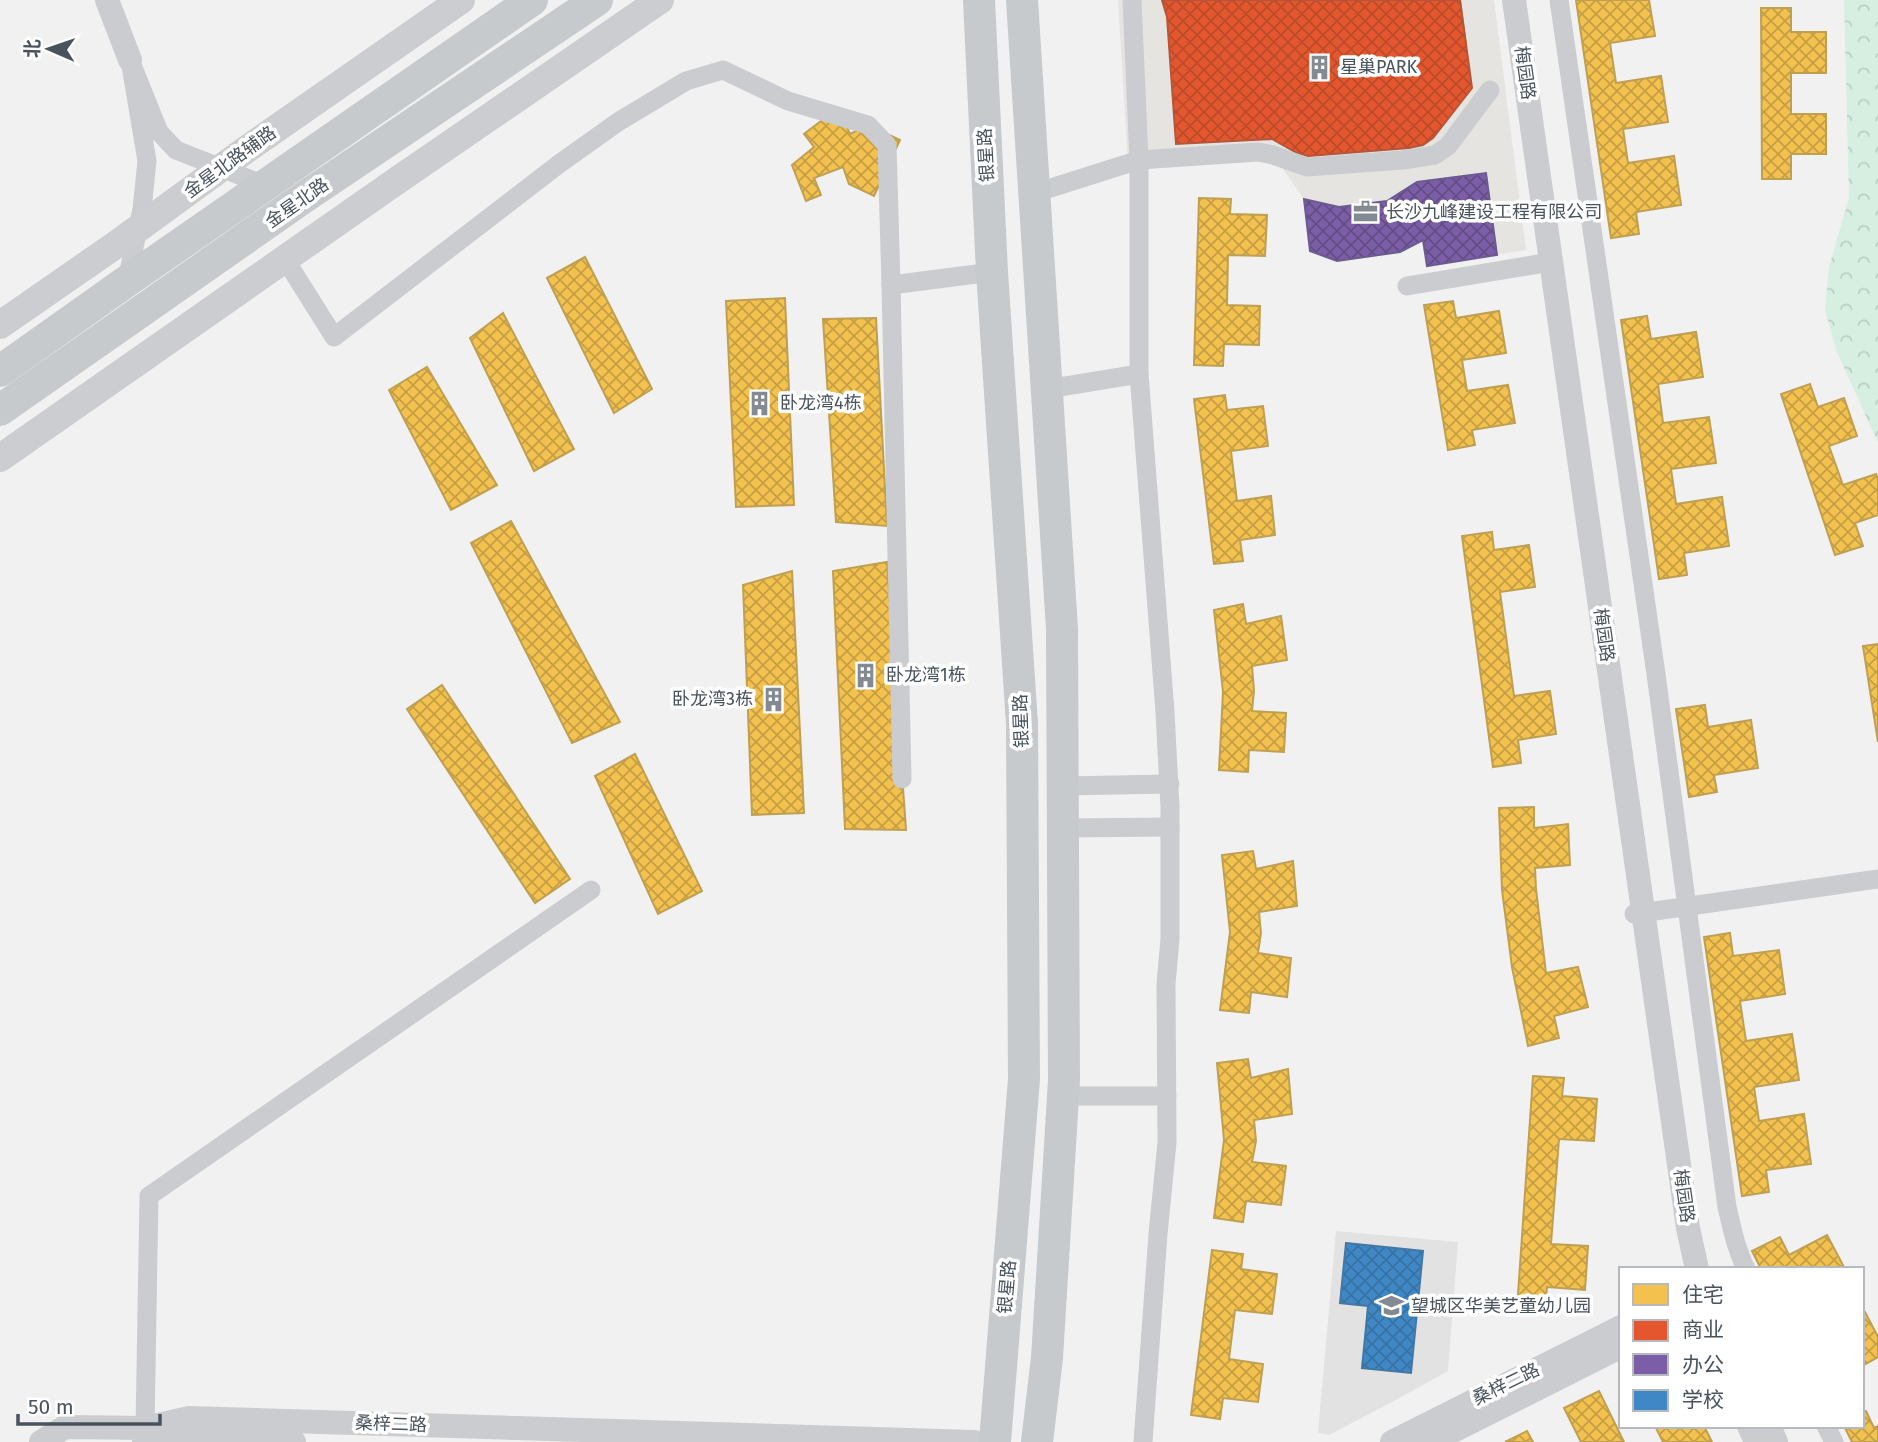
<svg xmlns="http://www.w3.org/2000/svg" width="1878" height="1442" viewBox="0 0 1878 1442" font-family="'Fira Sans','Noto Sans SC',sans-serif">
<defs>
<pattern id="forest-crowns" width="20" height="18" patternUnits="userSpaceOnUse" patternTransform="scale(1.75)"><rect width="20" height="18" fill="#d6efe0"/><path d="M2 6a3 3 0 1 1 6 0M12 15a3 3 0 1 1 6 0" fill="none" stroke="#b9cfc3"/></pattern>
<pattern id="homes-cross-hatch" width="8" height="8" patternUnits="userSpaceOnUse" patternTransform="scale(1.75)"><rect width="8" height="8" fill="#f2c14e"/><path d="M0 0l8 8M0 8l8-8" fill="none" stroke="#c69f44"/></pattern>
<pattern id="shops-cross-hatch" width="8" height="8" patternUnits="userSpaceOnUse" patternTransform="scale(1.75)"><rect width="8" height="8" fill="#e4572e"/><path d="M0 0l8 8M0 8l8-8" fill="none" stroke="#bb4b2a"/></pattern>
<pattern id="offices-cross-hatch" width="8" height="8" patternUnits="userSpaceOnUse" patternTransform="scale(1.75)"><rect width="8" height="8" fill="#7b5ea7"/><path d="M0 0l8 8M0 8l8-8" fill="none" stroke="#624d84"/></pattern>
<pattern id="schools-cross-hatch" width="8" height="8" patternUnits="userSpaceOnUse" patternTransform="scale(1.75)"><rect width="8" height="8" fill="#3f88c5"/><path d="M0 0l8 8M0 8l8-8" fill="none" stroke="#3772a3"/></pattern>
</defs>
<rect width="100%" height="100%" fill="#f1f1f1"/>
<!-- commercial -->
<path fill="#e6e4e0" d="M1118,0H1494L1526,250L1427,266L1422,240L1400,252L1337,261L1310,251L1304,199L1273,155L1128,164Z"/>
<!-- education -->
<path fill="#e3e2e3" d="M1336,1231L1458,1242L1448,1371L1394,1401L1329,1435L1318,1433Z"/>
<!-- forest -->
<path fill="url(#forest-crowns)" d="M1844,0H1878V443L1836,350L1825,310L1829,267L1849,197Z"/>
<!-- homes -->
<g fill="url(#homes-cross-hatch)" stroke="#bfa052" stroke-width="2">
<path d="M1419,0H1460L1466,46L1426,51Z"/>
<path d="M1576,0H1649L1655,36L1610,43L1616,83L1661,76L1668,122L1623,129L1628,163L1674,156L1681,205L1636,212L1639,234L1611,238Z"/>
<path d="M1761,8H1791V32H1826V73H1791V114H1826V154H1791V179H1762Z"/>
<path d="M838,108L850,134L868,125L900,140L874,196L849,184L843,167L814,178L821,195L806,201L792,165L814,147L804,134Z"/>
<path d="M1199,198L1231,199L1230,214L1267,215L1265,256L1228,255L1227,305L1260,306L1259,345L1224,344L1223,366L1194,365Z"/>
<path d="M585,257L652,389L614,413L547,278Z"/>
<path d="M785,298L794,505L736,507L726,301Z"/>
<path d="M1453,301L1456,318L1499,311L1506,353L1462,360L1467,391L1508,385L1515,423L1472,430L1475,445L1448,450L1424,305Z"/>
<path d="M503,313L574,449L534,471L470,338Z"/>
<path d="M1647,316L1651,339L1696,332L1703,377L1658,384L1663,423L1709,417L1716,463L1671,469L1676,504L1722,497L1729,546L1684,553L1687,575L1659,579L1621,320Z"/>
<path d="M876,318L887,526L836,522L823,319Z"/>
<path d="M427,367L497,485L451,510L389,390Z"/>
<path d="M1810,384L1818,407L1844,398L1857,436L1829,446L1843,485L1876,474L1878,480V515L1855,523L1863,546L1835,555L1781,394Z"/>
<path d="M1225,395L1227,410L1263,406L1268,446L1231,451L1237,501L1271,496L1275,535L1240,540L1243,561L1214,564L1194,399Z"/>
<path d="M511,521L620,722L572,743L471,543Z"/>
<path d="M1492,532L1494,550L1529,545L1535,587L1500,592L1514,696L1550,691L1556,734L1518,740L1521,763L1493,767L1462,536Z"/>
<path d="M887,562L906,830L845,829L833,571Z"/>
<path d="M792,571L804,813L752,815L743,585Z"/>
<path d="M1243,604L1246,624L1281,616L1287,660L1252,666L1254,691L1252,711L1286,713L1284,752L1249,750L1248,772L1219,770L1223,692L1214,610Z"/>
<path d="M1878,644V742L1863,646Z"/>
<path d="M442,685L570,879L535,903L407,709Z"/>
<path d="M1705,705L1708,727L1751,720L1758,768L1714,775L1717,792L1689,797L1676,709Z"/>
<path d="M635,754L702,891L658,914L595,776Z"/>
<path d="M1534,807V828L1568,824L1570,865L1535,868L1536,889L1546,973L1578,967L1588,1007L1554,1016L1559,1038L1528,1046L1512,967L1502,890L1499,808Z"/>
<path d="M1253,851L1256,869L1293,861L1297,906L1259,912L1261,933L1258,953L1291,958L1287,997L1251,992L1249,1013L1220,1010L1230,932L1222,855Z"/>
<path d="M1730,933L1733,956L1779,950L1785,994L1740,1001L1746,1041L1792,1034L1799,1080L1754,1087L1759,1121L1804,1114L1811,1164L1766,1170L1769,1192L1742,1196L1704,937Z"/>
<path d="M1248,1059L1251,1078L1288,1069L1292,1114L1254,1120L1256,1141L1252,1162L1286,1166L1281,1205L1246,1201L1243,1222L1214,1218L1224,1140L1217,1063Z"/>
<path d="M1533,1076L1564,1078L1562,1096L1597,1099L1594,1141L1559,1139L1551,1244L1588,1246L1585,1290L1547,1287L1545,1311L1517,1309Z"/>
<path d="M1827,1235L1845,1269H1761L1752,1251L1780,1237L1789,1255Z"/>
<path d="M1212,1250L1243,1254L1241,1269L1277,1274L1272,1314L1235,1310L1229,1359L1263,1364L1258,1402L1223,1398L1220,1419L1191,1415Z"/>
<path d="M1865,1312L1878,1337V1357L1862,1366V1314Z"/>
<path d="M1599,1391L1624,1442H1581L1564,1408Z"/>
<path d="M1866,1411L1874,1428L1878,1426V1442H1852L1844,1426H1862V1413Z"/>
<path d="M1655,1426H1704L1712,1442H1663Z"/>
<path d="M1527,1431L1533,1442H1505Z"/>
</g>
<!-- shops -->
<path fill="url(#shops-cross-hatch)" stroke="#b5563c" stroke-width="2" d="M1162,0H1460L1472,88L1433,138L1423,145L1409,148L1308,156L1297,153L1272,139L1176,144L1167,17Z"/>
<!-- offices -->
<path fill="url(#offices-cross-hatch)" stroke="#6c5b91" stroke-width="2" d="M1486,173L1497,255L1427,266L1423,240L1400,252L1337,261L1310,251L1304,199L1339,207L1387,201L1417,182Z"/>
<!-- schools -->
<path fill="url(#schools-cross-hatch)" stroke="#4278a6" stroke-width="2" d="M1346,1243L1423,1251L1411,1373L1362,1368L1368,1306L1340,1303Z"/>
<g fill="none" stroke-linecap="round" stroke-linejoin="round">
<!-- minor -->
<g stroke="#cacccf" stroke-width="19">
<path d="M1132,0L1139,160V374L1165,712L1170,807V939L1166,984L1167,1142L1158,1234L1143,1442"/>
<path d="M1559,0L1656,674L1727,1207C1732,1228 1736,1249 1746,1269"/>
<path d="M1035,193L1139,160L1258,152L1273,155L1307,167L1403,160L1435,155L1448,146L1490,90"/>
<path d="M285,259L334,337L559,164L618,122L686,81L723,70L788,101L868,125L887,145L891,285L992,272"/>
<path d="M127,281L142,209L147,161L130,60L159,132L176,150L264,185"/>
<path d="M891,285L902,779"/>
<path d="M1407,286L1551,262"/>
<path d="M1047,389L1139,374"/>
<path d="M1063,786L1170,784"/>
<path d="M1063,828L1170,827"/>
<path d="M1634,914L1878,879"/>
<path d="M1064,1096H1167"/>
<path d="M1826,1426L1834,1442"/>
<path d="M145,1428L149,1196L591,890"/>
</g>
<!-- tertiary -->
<g stroke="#cacccf" stroke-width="24">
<path d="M107,0L130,60"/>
<path d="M1514,0L1688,1228L1697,1269"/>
<path d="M1749,1426L1756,1442"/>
<path d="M1769,1426L1776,1442"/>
<path d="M41,1442L65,1427L145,1428L144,1442"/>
<path d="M294,1442L190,1439L145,1428L189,1418L974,1442"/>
<path d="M1392,1442L1621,1327"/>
<path d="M1431,1442L1612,1351"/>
</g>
<!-- secondary -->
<g stroke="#cbcdd0" stroke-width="28">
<path d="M0,325L114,246L247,149L461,0"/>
<path d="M0,458L395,182L660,0"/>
</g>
<!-- primary -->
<g stroke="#c6cacd" stroke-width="32">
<path d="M979,0L992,272L1022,724L1024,1079L995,1442"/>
<path d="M1022,0L1062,629L1064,1080L1047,1358L1037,1442"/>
<path d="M0,371L127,281L532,0"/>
<path d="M0,410L303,198L597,0"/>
</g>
</g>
<!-- icons -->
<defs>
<symbol id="building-bare" viewBox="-9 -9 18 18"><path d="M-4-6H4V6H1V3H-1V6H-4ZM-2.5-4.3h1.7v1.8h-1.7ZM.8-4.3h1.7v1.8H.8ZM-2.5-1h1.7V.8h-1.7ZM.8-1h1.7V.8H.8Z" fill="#838a91" stroke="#fff" stroke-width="2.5" paint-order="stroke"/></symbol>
<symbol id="office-bare" viewBox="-9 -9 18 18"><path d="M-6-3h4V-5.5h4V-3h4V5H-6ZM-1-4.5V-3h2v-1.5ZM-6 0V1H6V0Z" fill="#838a91" stroke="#fff" stroke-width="2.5" paint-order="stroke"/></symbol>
<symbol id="school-bare" viewBox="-9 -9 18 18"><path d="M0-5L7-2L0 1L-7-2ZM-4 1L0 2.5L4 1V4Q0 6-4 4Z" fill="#838a91" stroke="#fff" stroke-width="2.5" paint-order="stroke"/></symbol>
</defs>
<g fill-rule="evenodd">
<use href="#building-bare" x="1302" y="50" width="35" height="35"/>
<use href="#office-bare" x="1348" y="194" width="35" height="35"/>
<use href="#building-bare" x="742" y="386" width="35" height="35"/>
<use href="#building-bare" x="848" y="658" width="35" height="35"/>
<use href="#building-bare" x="756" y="682" width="35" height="35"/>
<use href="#school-bare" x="1374" y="1288" width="35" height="35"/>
</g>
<g text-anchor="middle" stroke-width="7" stroke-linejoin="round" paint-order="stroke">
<!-- poi labels -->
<g font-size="18" fill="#48535d" stroke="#fff" text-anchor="start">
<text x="1340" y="73">星巢PARK</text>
<text x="1386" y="218">长沙九峰建设工程有限公司</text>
<text x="780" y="409">卧龙湾4栋</text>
<text x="886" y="681">卧龙湾1栋</text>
<text x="753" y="705" text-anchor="end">卧龙湾3栋</text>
<text x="1411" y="1312">望城区华美艺童幼儿园</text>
</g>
<!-- street labels -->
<g font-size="18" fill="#48535d" stroke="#fff">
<text transform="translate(1525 73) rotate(82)" y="6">梅园路</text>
<text transform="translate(986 155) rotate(-93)" y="6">银星路</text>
<text transform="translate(230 162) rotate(-36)" y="6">金星北路辅路</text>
<text transform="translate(297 203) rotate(-35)" y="6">金星北路</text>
<text transform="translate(1604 635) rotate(82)" y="6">梅园路</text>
<text transform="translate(1021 721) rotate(-92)" y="6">银星路</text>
<text transform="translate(1684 1196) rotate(82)" y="6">梅园路</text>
<text transform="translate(1007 1287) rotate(-85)" y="6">银星路</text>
<text transform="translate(1506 1384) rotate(-26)" y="6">桑梓二路</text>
<text transform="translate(391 1424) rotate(2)" y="6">桑梓二路</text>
</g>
</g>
<!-- legend -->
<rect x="1619" y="1267" width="245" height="161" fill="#ffffff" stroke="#b6babe" stroke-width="2"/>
<rect x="1633" y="1284" width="35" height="21" fill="#f2c14e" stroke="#b6babe" stroke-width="2"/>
<text x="1682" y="1302" font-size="21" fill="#48535d">住宅</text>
<rect x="1633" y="1320" width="35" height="21" fill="#e4572e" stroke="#b6babe" stroke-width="2"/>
<text x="1682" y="1337" font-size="21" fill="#48535d">商业</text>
<rect x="1633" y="1354" width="35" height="21" fill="#7b5ea7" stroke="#b6babe" stroke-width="2"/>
<text x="1682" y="1372" font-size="21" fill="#48535d">办公</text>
<rect x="1633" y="1390" width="35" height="21" fill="#3f88c5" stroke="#b6babe" stroke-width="2"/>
<text x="1682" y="1407" font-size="21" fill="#48535d">学校</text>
<!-- north arrow -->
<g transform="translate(49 49) rotate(272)" stroke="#ffffff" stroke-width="5" paint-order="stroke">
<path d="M0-5L12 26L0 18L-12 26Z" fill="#48535d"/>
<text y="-10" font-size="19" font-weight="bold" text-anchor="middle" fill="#48535d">北</text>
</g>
<!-- scale -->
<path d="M18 1414v10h142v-10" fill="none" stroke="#48535d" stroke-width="3.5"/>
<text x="28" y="1414" font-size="21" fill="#48535d" stroke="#ffffff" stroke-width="5" paint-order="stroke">50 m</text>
</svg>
